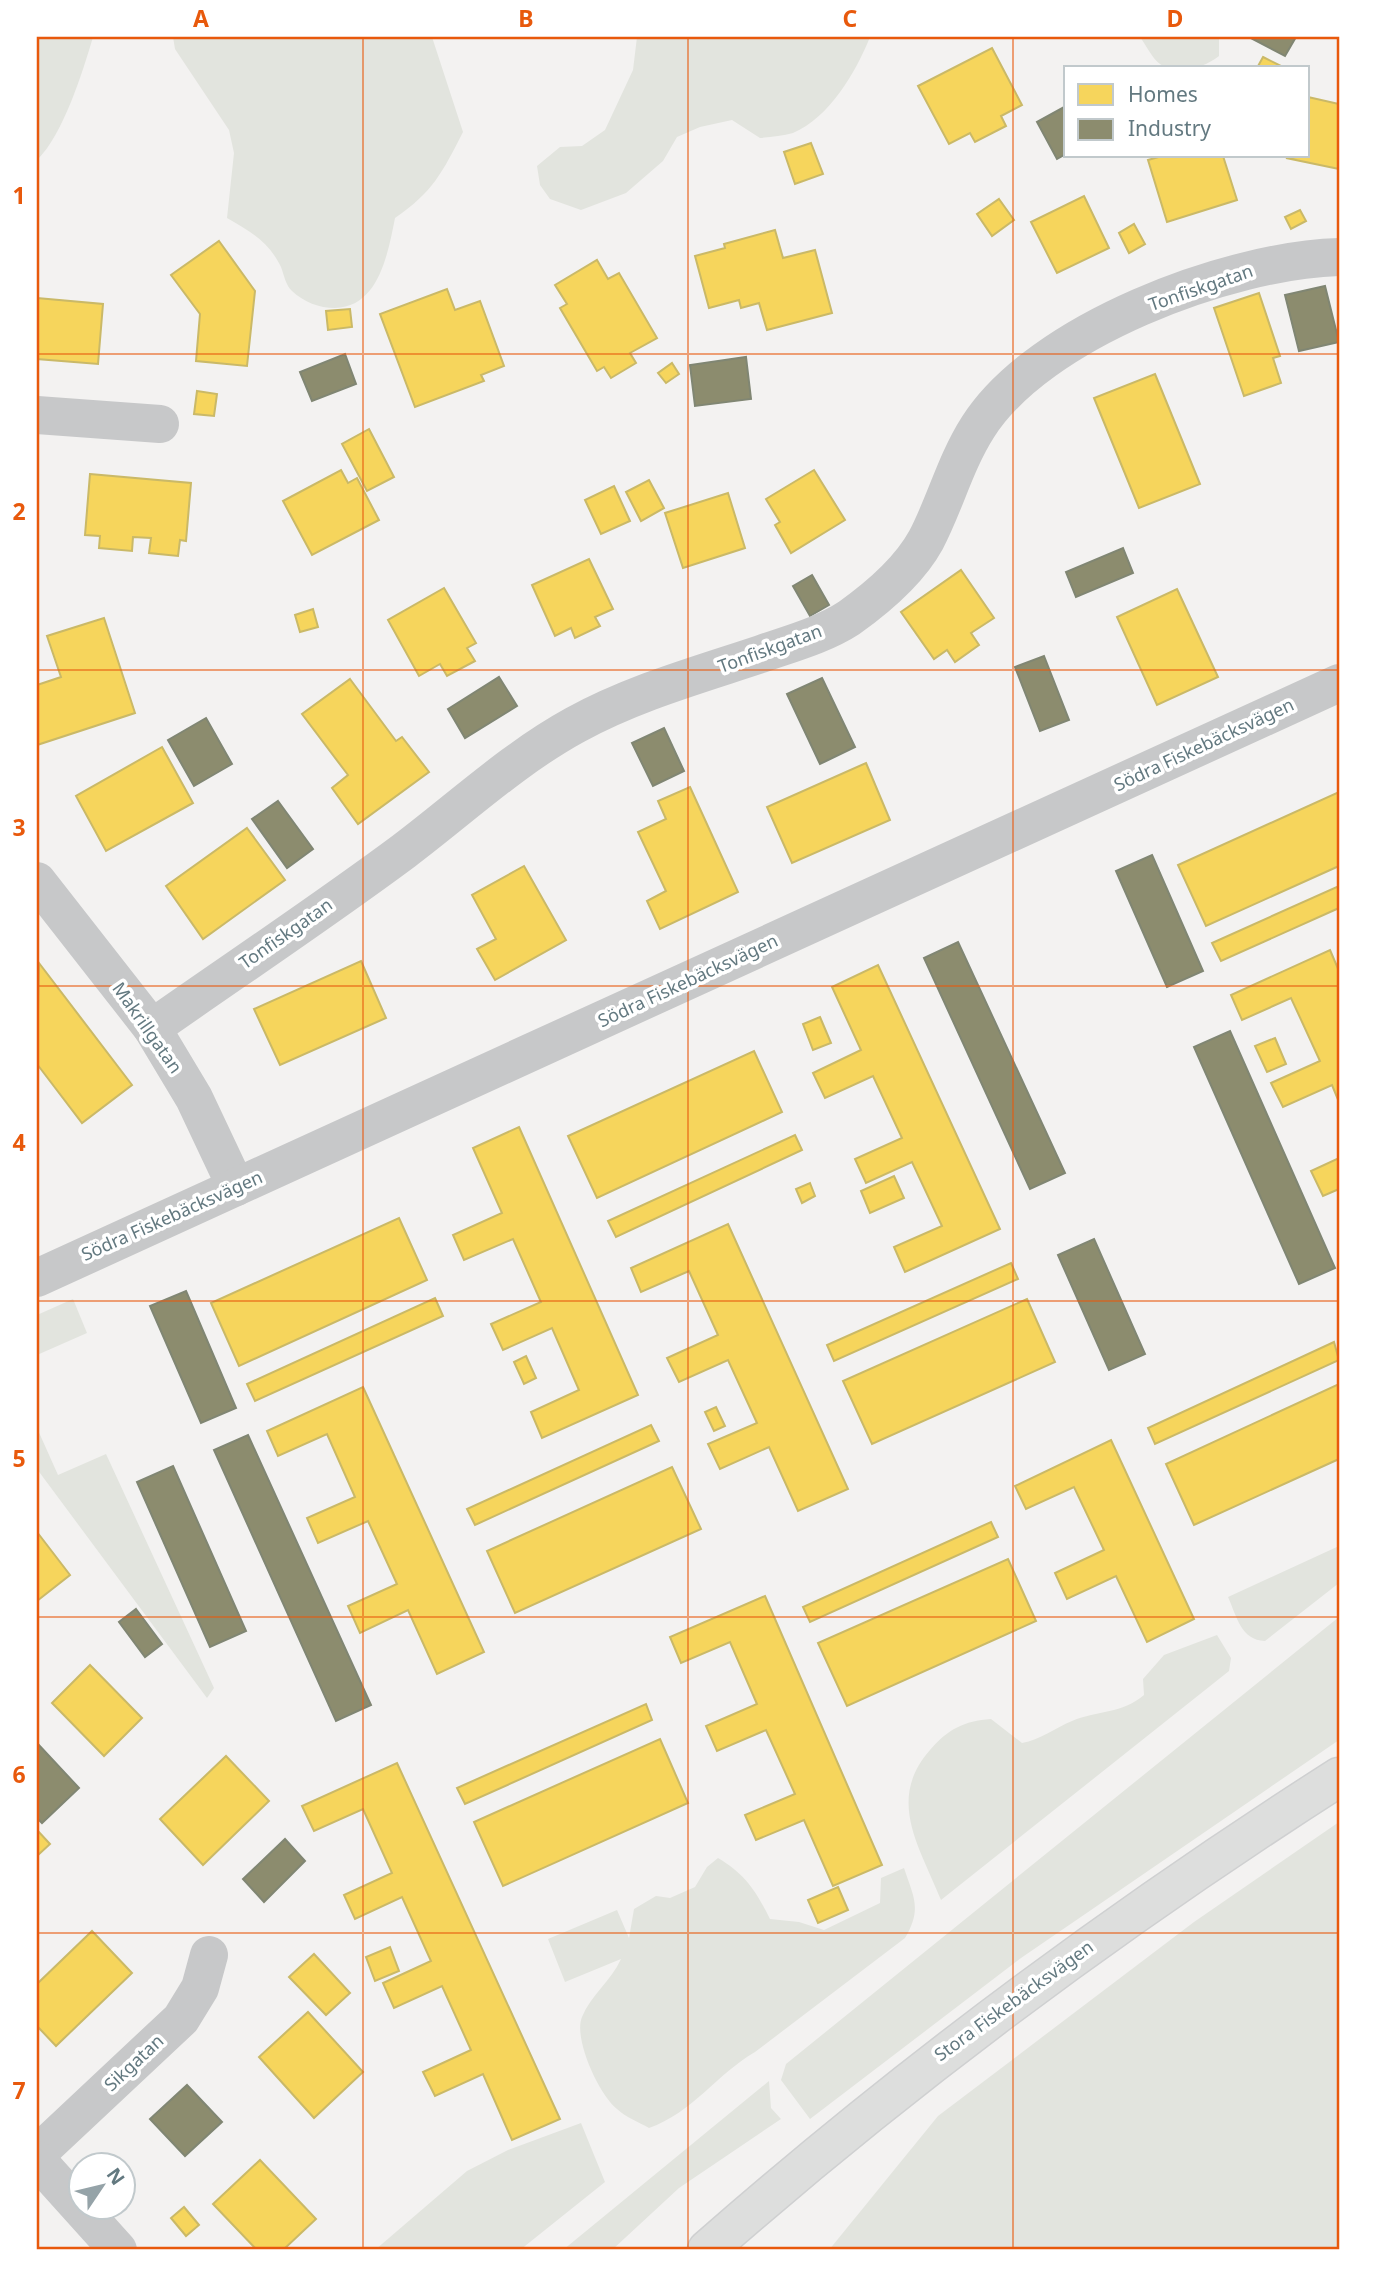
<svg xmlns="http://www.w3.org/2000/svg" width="1376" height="2287" viewBox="0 0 1376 2287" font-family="'Noto Sans',sans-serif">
<rect width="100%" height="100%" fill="#f3f2f1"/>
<!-- green -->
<g fill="#e2e4de">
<path d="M37,37H93C83,71 63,135 37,160Z"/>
<path d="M173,37H432L463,132C442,173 433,192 395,218C388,253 379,307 335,308C319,308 304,302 292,291C286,286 284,275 281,267C269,242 250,231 227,218L234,153L229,130L175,49Z"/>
<path d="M637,37H870C856,72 829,118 793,133C783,136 771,137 760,138L732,120L700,127L677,137L663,161L626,193L581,210L550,199L540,185L537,166L560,147L582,146L605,130L633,70Z"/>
<path d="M1140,37H1219V56C1205,67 1178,77 1160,64C1152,58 1146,45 1140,37Z"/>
<path d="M73,1299L87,1333L37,1355V1315Z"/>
<path d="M37,1428L58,1475L106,1454L214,1688L207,1698L37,1469Z"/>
<path d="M1339,1546V1583L1265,1641C1241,1640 1237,1617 1228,1597Z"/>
<path d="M1339,1617V1740L1021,1958L810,2119L781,2080L786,2064Z"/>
<path d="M1217,1635L1231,1658L1229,1671L941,1900C920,1847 886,1800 930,1750C948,1729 964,1721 991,1719L1022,1743C1040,1740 1055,1728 1072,1721C1098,1710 1122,1714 1144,1695L1143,1679L1164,1655Z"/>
<path d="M1339,1822V2250H829L938,2116L1194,1922Z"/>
<path d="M718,1858C745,1874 756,1891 770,1919L799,1922L824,1930L880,1903L881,1878L904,1868C914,1898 922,1909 905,1938L755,2052C717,2074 692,2113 649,2128C639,2122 625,2117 617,2109C599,2095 573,2038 582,2017C591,1995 611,1981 621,1959L565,1982L548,1939L617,1910L629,1938L634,1909L656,1896L670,1898L695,1887L707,1867Z"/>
<path d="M769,2081L771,2108L781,2119L679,2188L612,2250H563Z"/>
<path d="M581,2123L605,2182L520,2250H375L467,2171L508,2150Z"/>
</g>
<!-- homes -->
<g fill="#f6d55c" stroke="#cab967" stroke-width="2">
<path d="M992,48L1022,105L1001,116L1006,126L975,142L970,133L949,144L918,86Z"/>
<path d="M1263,57L1285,68H1257Z"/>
<path d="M1308,97L1339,104V169L1286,158L1308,156Z"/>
<path d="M811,143L823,174L795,184L784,152Z"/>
<path d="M1162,156H1223L1237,200L1167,222L1148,160Z"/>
<path d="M1084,196L1109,248L1057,273L1031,222Z"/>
<path d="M999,199L1014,220L992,236L977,214Z"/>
<path d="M1300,210L1306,221L1291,229L1285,217Z"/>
<path d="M1134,224L1145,244L1129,253L1119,233Z"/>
<path d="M775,230L783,258L815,250L832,313L767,330L759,303L741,308L739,300L709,308L695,256L725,248L724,244Z"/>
<path d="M219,241L255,291L247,366L196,361L200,314L171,275Z"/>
<path d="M597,260L608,279L619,273L657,338L630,353L636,363L611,378L604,367L597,371L560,308L567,304L555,285Z"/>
<path d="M447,289L455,310L480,301L504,366L481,375L484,381L415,407L380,314Z"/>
<path d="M1259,293L1280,356L1273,358L1281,383L1244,396L1214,308Z"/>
<path d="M37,298L103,304L98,364L37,359Z"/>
<path d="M350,309L352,327L328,330L326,311Z"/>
<path d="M672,363L679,374L666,383L658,373Z"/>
<path d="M1155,374L1200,484L1139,508L1094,398Z"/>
<path d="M197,391L217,394L214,416L194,414Z"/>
<path d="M369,429L394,477L367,491L342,444Z"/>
<path d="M341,470L348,483L357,478L379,520L312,555L283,501Z"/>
<path d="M814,470L845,520L791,553L775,525L780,522L766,499Z"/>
<path d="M90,474L191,483L186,541L180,540L178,556L149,553L151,538L133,537L132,551L99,548L100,536L85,535Z"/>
<path d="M649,480L664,508L641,521L626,492Z"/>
<path d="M614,486L630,521L601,534L585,500Z"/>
<path d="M728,493L745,548L683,568L665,513Z"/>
<path d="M589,559L613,609L595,617L600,626L575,638L571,628L555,636L532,585Z"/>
<path d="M961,570L994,618L971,633L979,645L955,662L947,650L934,659L901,612Z"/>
<path d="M444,588L476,643L467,648L475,661L447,676L440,664L419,676L388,620Z"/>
<path d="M1177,589L1218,677L1157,705L1117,617Z"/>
<path d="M313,609L318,627L300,632L295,615Z"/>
<path d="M104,618L135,713L37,745V685L61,677L47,636Z"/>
<path d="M350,679L396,741L402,737L429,772L358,824L332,788L348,775L302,714Z"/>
<path d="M162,747L193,803L106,851L76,796Z"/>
<path d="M866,763L890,820L792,863L767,807Z"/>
<path d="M690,787L738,892L660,929L647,901L666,891L638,832L666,819L658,801Z"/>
<path d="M1339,792V866L1206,926L1178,865Z"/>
<path d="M247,828L285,880L203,939L166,886Z"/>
<path d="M524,866L566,940L495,980L477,949L496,939L472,895Z"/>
<path d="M1339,886V908L1221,961L1212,943Z"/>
<path d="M1330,950L1339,971V1102L1332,1085L1283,1107L1271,1083L1320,1061L1291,998L1242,1020L1231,995Z"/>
<path d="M361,961L386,1018L280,1065L254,1009Z"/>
<path d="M39,963L132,1085L82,1123L37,1064Z"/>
<path d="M878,965L1000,1229L905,1272L894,1247L942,1226L912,1162L866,1183L855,1159L902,1138L873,1076L825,1098L813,1073L861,1050L832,987Z"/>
<path d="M820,1017L831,1043L813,1050L803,1024Z"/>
<path d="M1275,1038L1286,1064L1267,1072L1255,1046Z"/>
<path d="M754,1051L782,1112L597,1198L568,1136Z"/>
<path d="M519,1127L638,1395L542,1438L531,1412L579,1390L552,1328L503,1350L491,1324L541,1302L513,1239L464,1260L453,1235L502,1213L473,1148Z"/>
<path d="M795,1135L802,1150L616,1237L608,1221Z"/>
<path d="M1339,1158V1189L1323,1196L1311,1171Z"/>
<path d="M894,1176L904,1198L870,1213L861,1191Z"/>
<path d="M810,1183L815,1196L802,1203L796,1189Z"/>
<path d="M399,1218L427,1280L239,1366L211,1303Z"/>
<path d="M728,1224L848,1489L798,1511L769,1447L720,1469L708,1444L757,1423L728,1360L679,1382L667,1358L718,1335L689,1271L641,1292L631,1268Z"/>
<path d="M1011,1263L1018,1279L834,1361L827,1345Z"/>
<path d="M435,1298L443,1316L255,1401L247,1384Z"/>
<path d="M1027,1299L1055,1362L872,1444L843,1381Z"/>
<path d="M1334,1342L1339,1360L1155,1444L1148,1428Z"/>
<path d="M526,1356L536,1378L524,1384L514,1362Z"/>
<path d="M1339,1384V1459L1194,1525L1166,1464Z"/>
<path d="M363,1387L484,1652L437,1674L408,1610L360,1633L348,1606L397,1584L368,1521L318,1543L307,1518L355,1497L327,1434L278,1456L267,1431Z"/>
<path d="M716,1407L725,1426L714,1431L705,1412Z"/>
<path d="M651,1425L659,1441L475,1525L467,1509Z"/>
<path d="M1111,1440L1194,1619L1147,1642L1116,1576L1067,1599L1055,1573L1104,1550L1074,1487L1026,1509L1015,1486Z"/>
<path d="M672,1467L701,1529L515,1613L487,1551Z"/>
<path d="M991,1522L998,1537L810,1622L803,1607Z"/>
<path d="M37,1532L70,1575L37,1601Z"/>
<path d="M1008,1559L1036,1621L847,1706L818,1643Z"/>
<path d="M765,1596L882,1865L833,1886L804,1820L756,1840L745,1815L795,1794L766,1730L717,1751L706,1726L757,1704L730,1642L681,1663L670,1637Z"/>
<path d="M90,1665L142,1718L104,1756L52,1703Z"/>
<path d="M646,1704L652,1720L465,1804L457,1788Z"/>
<path d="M660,1739L688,1803L503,1886L474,1822Z"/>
<path d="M226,1756L269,1801L203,1865L160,1819Z"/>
<path d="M397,1763L560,2119L512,2140L483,2074L435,2096L423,2072L471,2050L442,1986L394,2008L383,1983L431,1961L402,1897L355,1919L344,1895L392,1873L363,1809L314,1831L302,1806Z"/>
<path d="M37,1830L50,1844L37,1856Z"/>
<path d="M838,1887L848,1910L818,1923L808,1900Z"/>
<path d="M92,1931L132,1973L56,2046L37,2026V1984Z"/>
<path d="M390,1947L399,1971L375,1981L366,1957Z"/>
<path d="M314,1954L350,1993L326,2015L289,1977Z"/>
<path d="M308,2012L363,2072L314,2118L259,2057Z"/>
<path d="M260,2160L316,2219L283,2250H257L213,2204Z"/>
<path d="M184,2207L199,2225L186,2236L171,2218Z"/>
</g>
<!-- industry -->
<g fill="#8c8c6e" stroke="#808673" stroke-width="2">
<path d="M1249,37H1296L1285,56Z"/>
<path d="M1066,106V154L1057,159L1037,122Z"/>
<path d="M1325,286L1339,342L1299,351L1285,295Z"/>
<path d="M345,354L356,384L312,401L300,372Z"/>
<path d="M746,357L751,399L695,406L690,365Z"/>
<path d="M1123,548L1133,573L1076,597L1066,572Z"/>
<path d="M812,575L829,605L810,616L793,586Z"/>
<path d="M1044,656L1069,720L1040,731L1015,667Z"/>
<path d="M499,677L517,706L465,738L448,709Z"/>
<path d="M822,678L855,747L820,764L787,694Z"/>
<path d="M206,718L232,764L194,786L168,740Z"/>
<path d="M664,728L684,771L653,786L632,743Z"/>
<path d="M278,801L313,849L287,868L252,819Z"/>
<path d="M1152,855L1203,971L1167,987L1116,871Z"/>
<path d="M958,942L1065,1173L1030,1189L924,958Z"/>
<path d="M1230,1031L1335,1268L1299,1284L1194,1047Z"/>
<path d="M1094,1239L1145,1354L1109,1370L1058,1255Z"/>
<path d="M186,1291L236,1408L201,1423L150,1306Z"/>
<path d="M248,1435L371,1705L336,1721L214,1450Z"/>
<path d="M173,1466L246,1631L210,1647L137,1482Z"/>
<path d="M136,1609L162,1644L145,1657L119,1622Z"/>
<path d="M37,1743L79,1788L42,1823L37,1818Z"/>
<path d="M285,1839L305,1861L264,1902L243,1879Z"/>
<path d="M187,2085L222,2122L185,2156L150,2119Z"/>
</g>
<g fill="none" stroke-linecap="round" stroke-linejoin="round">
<defs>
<path id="secondary" d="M707,2250C905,2076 1117,1919 1339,1777"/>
</defs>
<!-- secondary casing -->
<use href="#secondary" stroke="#cfd0d1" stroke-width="41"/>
<!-- street -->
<g stroke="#c7c8c9" stroke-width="38">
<path d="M37,415L160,424"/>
<path d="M37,881L152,1028L194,1098L236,1187"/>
<path d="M152,1028C236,969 322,912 404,851C461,808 513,759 575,725C633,693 698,675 761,654C789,644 823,635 849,618C877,598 909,571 926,540C945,504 955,463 978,427C1039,331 1229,260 1339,257"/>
<path d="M37,1278L1339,683"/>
<path d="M37,2154L181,2019L200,1988L209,1955"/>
<path d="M37,2160L118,2250"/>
</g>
<!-- secondary -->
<use href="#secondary" stroke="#dddedd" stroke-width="38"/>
</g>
<!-- grid -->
<path fill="none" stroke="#e8590c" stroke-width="2" stroke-opacity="0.55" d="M363,37V2250M688,37V2250M1013,37V2250M37,354H1339M37,670H1339M37,986H1339M37,1301H1339M37,1617H1339M37,1933H1339"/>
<g text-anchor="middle" stroke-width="7" stroke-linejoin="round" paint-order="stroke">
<!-- street labels -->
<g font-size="18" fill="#637980" stroke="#fff">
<text transform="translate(1201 288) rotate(-19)" y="6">Tonfiskgatan</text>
<text transform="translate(770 649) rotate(-20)" y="6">Tonfiskgatan</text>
<text transform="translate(1204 745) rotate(-25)" y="6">Södra Fiskebäcksvägen</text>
<text transform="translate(286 934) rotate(-35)" y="6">Tonfiskgatan</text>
<text transform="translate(688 981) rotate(-25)" y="6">Södra Fiskebäcksvägen</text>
<text transform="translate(147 1028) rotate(55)" y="6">Makrillgatan</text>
<text transform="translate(172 1216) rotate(-24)" y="6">Södra Fiskebäcksvägen</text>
<text transform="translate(1014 2001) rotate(-36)" y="6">Stora Fiskebäcksvägen</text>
<text transform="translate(134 2063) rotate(-43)" y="6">Sikgatan</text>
</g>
</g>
<!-- border -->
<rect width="1376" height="2287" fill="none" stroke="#ffffff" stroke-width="77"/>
<!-- legend -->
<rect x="1064" y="66" width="245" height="91" fill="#ffffff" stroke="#c1c9cc" stroke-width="2"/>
<rect x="1078" y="84" width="35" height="21" fill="#f6d55c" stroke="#c1c9cc" stroke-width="2"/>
<text x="1128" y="102" font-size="21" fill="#637980">Homes</text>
<rect x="1078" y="119" width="35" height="21" fill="#8c8c6e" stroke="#c1c9cc" stroke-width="2"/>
<text x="1128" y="136" font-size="21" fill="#637980">Industry</text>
<!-- north arrow -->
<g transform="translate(102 2186) rotate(55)"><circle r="33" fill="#ffffff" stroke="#c1c9cc" stroke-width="2"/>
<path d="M0-5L12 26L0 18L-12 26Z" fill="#95a3a8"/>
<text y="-10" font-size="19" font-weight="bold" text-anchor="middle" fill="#637980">N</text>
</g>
<rect x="38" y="38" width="1300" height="2210" fill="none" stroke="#e8590c" stroke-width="2.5"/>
<g font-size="23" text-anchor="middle" font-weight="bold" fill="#e8590c">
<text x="201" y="27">A</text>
<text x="526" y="27">B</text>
<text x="850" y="27">C</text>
<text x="1175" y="27">D</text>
<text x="19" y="204">1</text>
<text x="19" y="520">2</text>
<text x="19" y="836">3</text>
<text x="19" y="1151">4</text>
<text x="19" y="1467">5</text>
<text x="19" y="1783">6</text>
<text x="19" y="2099">7</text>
</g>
</svg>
